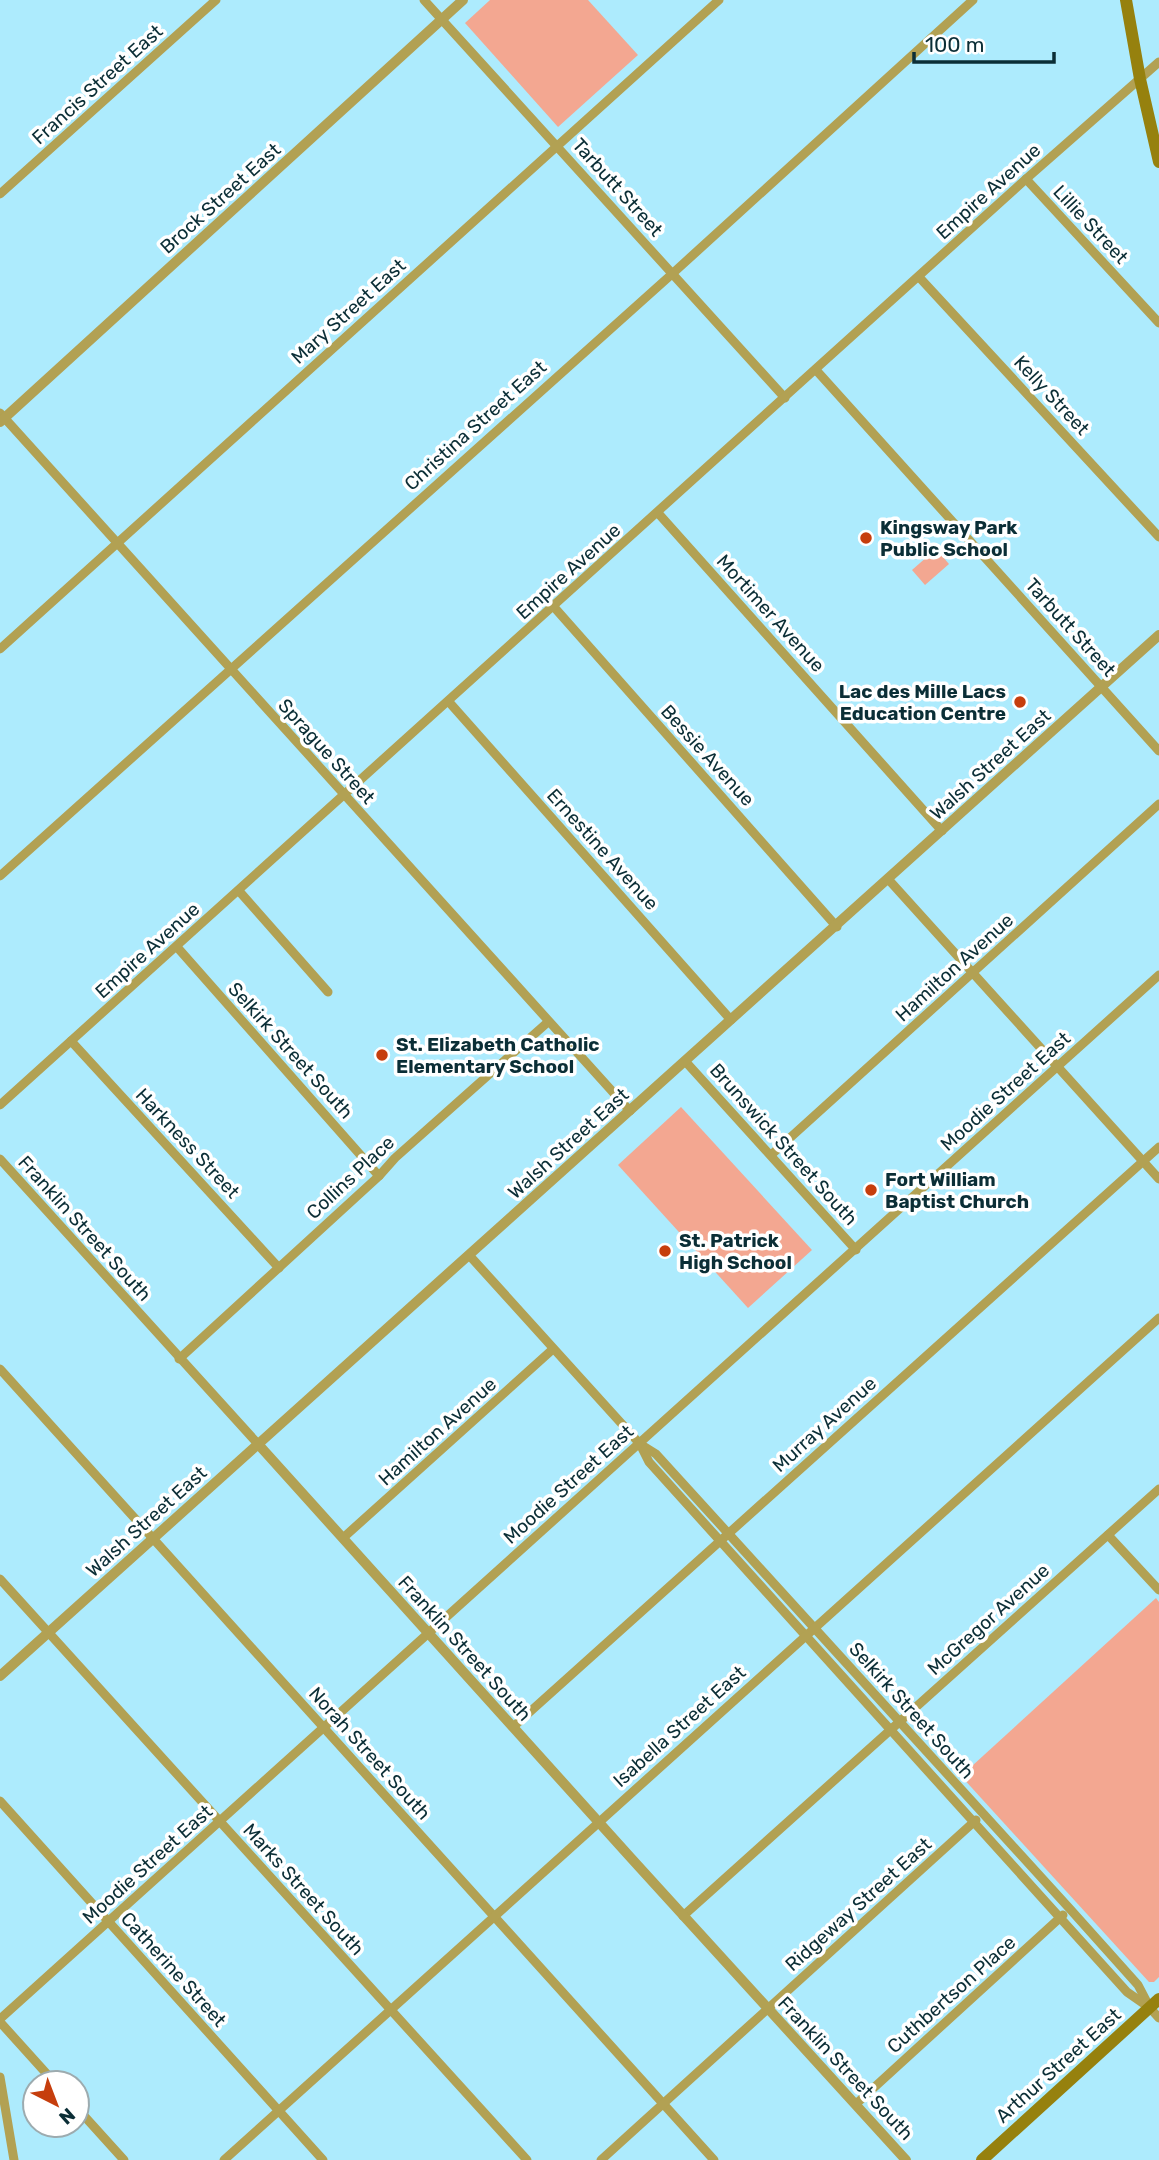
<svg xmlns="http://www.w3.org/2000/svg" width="1159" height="2160" viewBox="0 0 1159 2160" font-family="Rubik,sans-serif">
<rect width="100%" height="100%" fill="#adebfd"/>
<!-- green -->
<g fill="#f3a791">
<path d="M490,0H588L638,55L558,127L465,23Z"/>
<path d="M936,549L949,564L925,585L912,570Z"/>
<path d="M681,1107L812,1250L748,1308L618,1165Z"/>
<path d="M1156,1598L1159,1602V1977L1154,1982H1149L961,1776Z"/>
</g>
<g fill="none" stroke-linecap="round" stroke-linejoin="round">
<!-- minor -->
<g stroke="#b2a153" stroke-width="9">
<path d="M424,0L785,398"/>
<path d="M1026,179L1159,323"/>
<path d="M0,194L216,0"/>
<path d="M919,277L1159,537"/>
<path d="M816,370L1159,751"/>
<path d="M0,413L630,1111"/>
<path d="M658,513L942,831"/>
<path d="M554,607L837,927"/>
<path d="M0,649L719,0"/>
<path d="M449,702L731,1020"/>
<path d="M0,876L672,274L973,0"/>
<path d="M888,879L1159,1179"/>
<path d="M239,891L328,992"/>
<path d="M177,947L379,1176"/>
<path d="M71,1041L279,1268"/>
<path d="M685,1061L856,1250"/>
<path d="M0,1105L1026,179L1159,62"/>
<path d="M771,1155L1159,804"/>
<path d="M0,1159L258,1444"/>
<path d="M469,1255L640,1444L656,1454L1070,1909L1138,1985L1150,2008"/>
<path d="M179,1359L379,1176L395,1158L548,1022"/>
<path d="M0,1369L714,2160"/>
<path d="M640,1444L649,1462L1127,1992L1150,2008L1159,2018"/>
<path d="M1108,1535L1159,1590"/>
<path d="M343,1538L553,1349"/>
<path d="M0,1579L527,2160"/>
<path d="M513,1727L1159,1147"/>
<path d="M0,1801L323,2160"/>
<path d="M683,1916L1159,1489"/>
<path d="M0,2019L1159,975"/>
<path d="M0,2022L55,2083"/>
<path d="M0,2077L14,2160"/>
<path d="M856,2104L1063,1915"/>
<path d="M77,2108L124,2160"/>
<path d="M224,2160L1159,1318"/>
<path d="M601,2160L976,1820"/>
</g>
<!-- tertiary -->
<g stroke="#b2a153" stroke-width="10">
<path d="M0,422L463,0"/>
<path d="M258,1444L631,1858L906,2160"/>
<path d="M0,1676L1159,635"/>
</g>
<!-- secondary -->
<g stroke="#96810e" stroke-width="12">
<path d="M1126,0L1140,79L1159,162"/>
<path d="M982,2160L1159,1999"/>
</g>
</g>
<!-- markers -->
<g fill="#c63e0d" stroke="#fff" stroke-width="2.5">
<circle cx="866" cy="538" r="7"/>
<circle cx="1020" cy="702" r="7"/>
<circle cx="382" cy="1055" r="7"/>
<circle cx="871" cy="1190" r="7"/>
<circle cx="665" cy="1251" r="7"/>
</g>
<g text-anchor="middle" stroke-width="7" stroke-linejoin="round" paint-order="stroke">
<!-- street labels -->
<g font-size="19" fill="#0b2e36" stroke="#fff">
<text transform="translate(97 84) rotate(-42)" y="7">Francis Street East</text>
<text transform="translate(618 187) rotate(48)" y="7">Tarbutt Street</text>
<text transform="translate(988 191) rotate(-42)" y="7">Empire Avenue</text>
<text transform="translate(220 198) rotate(-42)" y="7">Brock Street East</text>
<text transform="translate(1091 224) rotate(47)" y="7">Lillie Street</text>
<text transform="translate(348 311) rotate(-42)" y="7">Mary Street East</text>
<text transform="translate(1052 395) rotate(47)" y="7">Kelly Street</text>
<text transform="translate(475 425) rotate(-42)" y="7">Christina Street East</text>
<text transform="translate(568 571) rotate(-42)" y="7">Empire Avenue</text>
<text transform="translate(771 613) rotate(48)" y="7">Mortimer Avenue</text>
<text transform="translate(1071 627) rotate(48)" y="7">Tarbutt Street</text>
<text transform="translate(327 751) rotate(48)" y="7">Sprague Street</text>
<text transform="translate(708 755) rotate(48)" y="7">Bessie Avenue</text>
<text transform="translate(990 764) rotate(-42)" y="7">Walsh Street East</text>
<text transform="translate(603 849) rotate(48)" y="7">Ernestine Avenue</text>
<text transform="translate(147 950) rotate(-42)" y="7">Empire Avenue</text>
<text transform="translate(954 967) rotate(-42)" y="7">Hamilton Avenue</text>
<text transform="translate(291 1050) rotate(48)" y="7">Selkirk Street South</text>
<text transform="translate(1005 1091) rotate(-42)" y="7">Moodie Street East</text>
<text transform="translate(188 1143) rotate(47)" y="7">Harkness Street</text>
<text transform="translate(568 1143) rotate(-42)" y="7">Walsh Street East</text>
<text transform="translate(784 1144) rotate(48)" y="7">Brunswick Street South</text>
<text transform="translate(350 1177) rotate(-43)" y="7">Collins Place</text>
<text transform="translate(85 1228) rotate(48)" y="7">Franklin Street South</text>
<text transform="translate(824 1424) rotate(-42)" y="7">Murray Avenue</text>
<text transform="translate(437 1431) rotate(-42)" y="7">Hamilton Avenue</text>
<text transform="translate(568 1484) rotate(-42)" y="7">Moodie Street East</text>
<text transform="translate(146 1521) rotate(-42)" y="7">Walsh Street East</text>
<text transform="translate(988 1619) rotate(-42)" y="7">McGregor Avenue</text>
<text transform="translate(465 1648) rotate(48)" y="7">Franklin Street South</text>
<text transform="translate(912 1710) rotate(48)" y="7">Selkirk Street South</text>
<text transform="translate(679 1726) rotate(-42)" y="7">Isabella Street East</text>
<text transform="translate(370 1753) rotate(48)" y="7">Norah Street South</text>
<text transform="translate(147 1864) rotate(-42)" y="7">Moodie Street East</text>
<text transform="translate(304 1889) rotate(48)" y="7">Marks Street South</text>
<text transform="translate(858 1904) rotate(-42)" y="7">Ridgeway Street East</text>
<text transform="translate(174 1969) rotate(48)" y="7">Catherine Street</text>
<text transform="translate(951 1994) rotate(-42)" y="7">Cuthbertson Place</text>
<text transform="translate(1058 2065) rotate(-42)" y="7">Arthur Street East</text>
<text transform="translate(846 2068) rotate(47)" y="7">Franklin Street South</text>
</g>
<!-- poi labels -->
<g font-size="19" font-weight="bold" fill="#0b2e36" stroke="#fff" text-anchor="start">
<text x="880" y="534">Kingsway Park<tspan x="880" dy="22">Public School</tspan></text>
<text x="1006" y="698" text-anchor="end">Lac des Mille Lacs<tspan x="1006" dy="22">Education Centre</tspan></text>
<text x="396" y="1051">St. Elizabeth Catholic<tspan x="396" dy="22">Elementary School</tspan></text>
<text x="885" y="1186">Fort William<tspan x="885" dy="22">Baptist Church</tspan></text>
<text x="679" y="1247">St. Patrick<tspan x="679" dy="22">High School</tspan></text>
</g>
</g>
<!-- north arrow -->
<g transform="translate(56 2104) rotate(138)"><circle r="33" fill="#ffffff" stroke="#9dabaf" stroke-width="2"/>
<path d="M0-5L12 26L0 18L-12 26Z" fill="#c63e0d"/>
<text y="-10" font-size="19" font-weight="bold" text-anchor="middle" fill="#0b2e36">N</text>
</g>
<!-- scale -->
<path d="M914 52v10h140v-10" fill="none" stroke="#0b2e36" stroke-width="3.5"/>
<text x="925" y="52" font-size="21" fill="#0b2e36" stroke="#ffffff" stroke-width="5" paint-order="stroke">100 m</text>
</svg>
